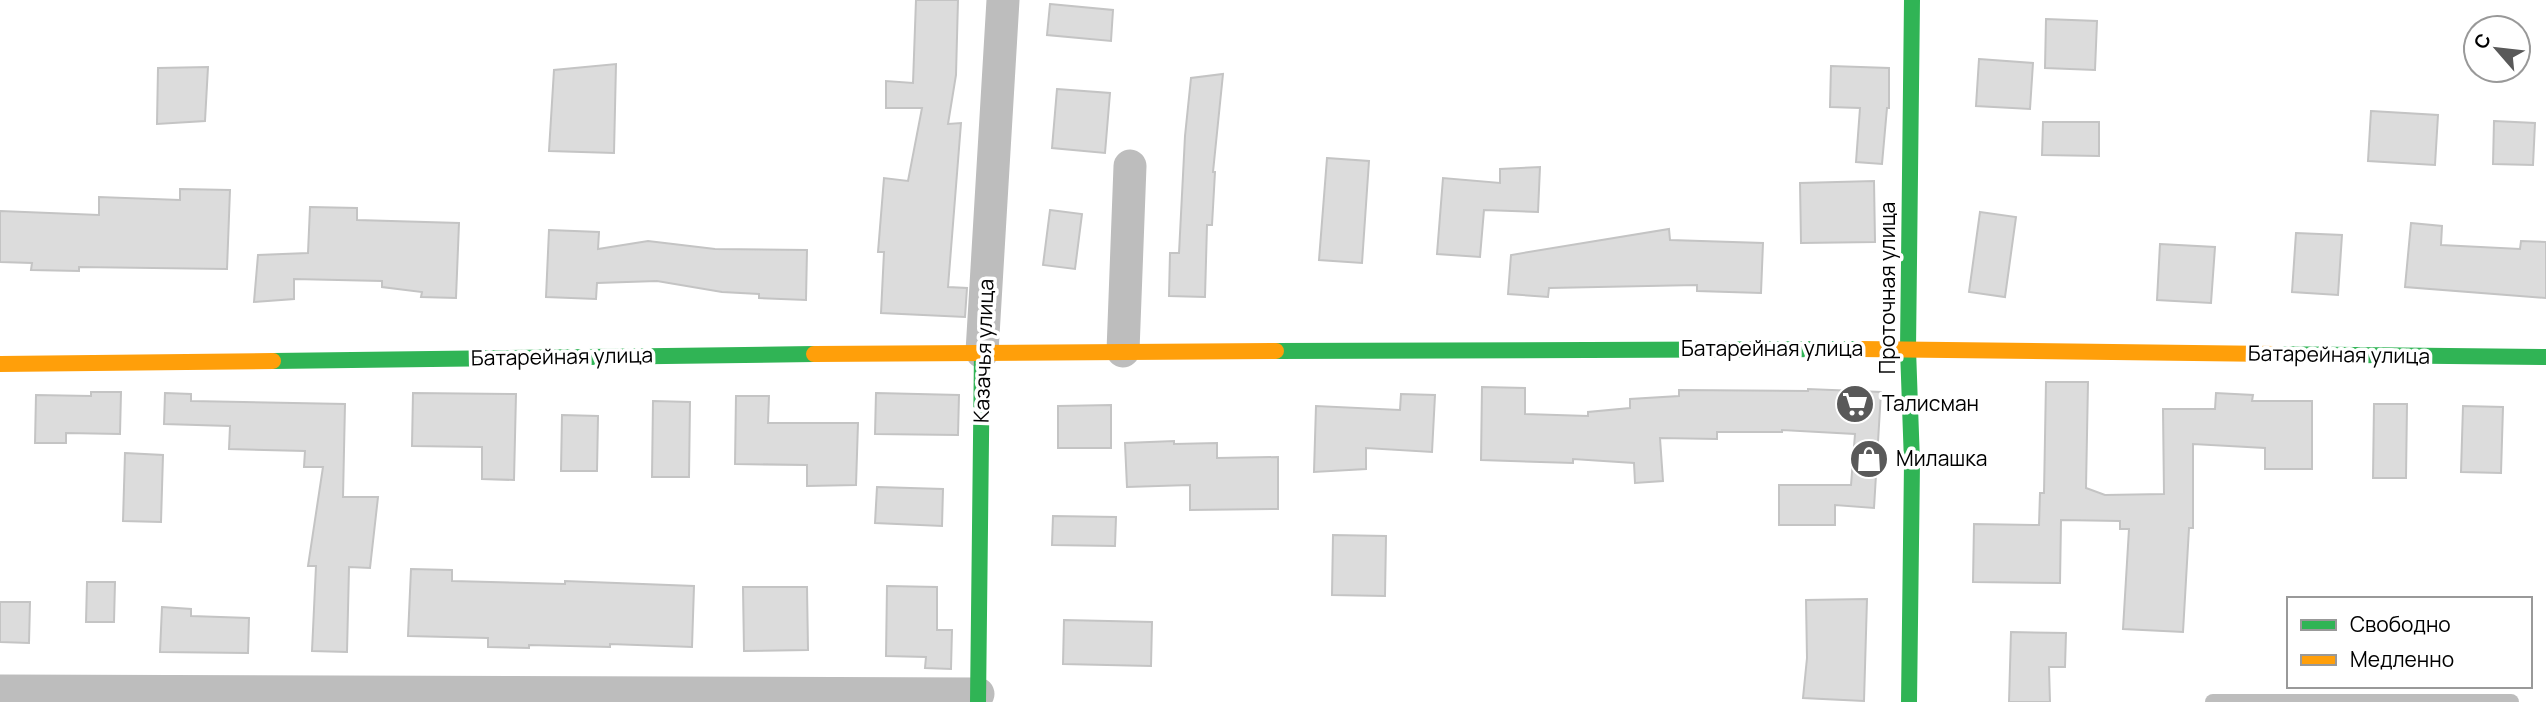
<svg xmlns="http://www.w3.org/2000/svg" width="2546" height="702" viewBox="0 0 2546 702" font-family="Manrope,sans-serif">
<rect width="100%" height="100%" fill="#fff"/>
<!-- building -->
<g fill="#dcdcdc" stroke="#c4c4c4" stroke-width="2">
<path d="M916,0H958L956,75L948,124L961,123L948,287L967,288L965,317L881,313L884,252H878L884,178L908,181L922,108H886V81L913,83Z"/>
<path d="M1050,4L1113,10L1111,41L1047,35Z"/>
<path d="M2046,19L2097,21L2095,70L2045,68Z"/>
<path d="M1979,59L2033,63L2030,109L1976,106Z"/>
<path d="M616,64L614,153L549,151L554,70Z"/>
<path d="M1831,66L1889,68V108H1887L1882,164L1856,162L1860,108L1830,107Z"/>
<path d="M208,67L205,121L157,124L158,68Z"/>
<path d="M1223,74L1213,172H1215L1212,225H1207L1205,297L1169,296L1170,253H1179L1185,136L1191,78Z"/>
<path d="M1057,89L1110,93L1105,153L1052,148Z"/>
<path d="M2371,111L2438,115L2435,165L2368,161Z"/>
<path d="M2494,121L2535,123L2533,165L2493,164Z"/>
<path d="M2043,122H2099V156L2042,155Z"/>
<path d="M1327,158L1369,161L1362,263L1319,260Z"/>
<path d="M1540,167L1538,212L1484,210L1480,257L1437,254L1443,178L1500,183V169Z"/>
<path d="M1874,181L1875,242L1801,243L1800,183Z"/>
<path d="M180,189L230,190L227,269L79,267V271L31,270L32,263L0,262V211L99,215V197L180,200Z"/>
<path d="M310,207L357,208V220L459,223L456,298L421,297L422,292L382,287V281L294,279V299L254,302L258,255L308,253Z"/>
<path d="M1050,210L1082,214L1075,269L1043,265Z"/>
<path d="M1980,212L2016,217L2005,297L1969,292Z"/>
<path d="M2411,223L2442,226L2441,245L2520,249L2521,241L2546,242V298L2405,287Z"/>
<path d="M1669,229L1670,240L1763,243L1761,293L1697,291V285L1549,288L1548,297L1508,294L1511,255Z"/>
<path d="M549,230L599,232L598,249L648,241L715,249L807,250L806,300L759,298V294L722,292L657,281L597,283L596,299L546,297Z"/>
<path d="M2296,233L2342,235L2338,295L2292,292Z"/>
<path d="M2160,244L2215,247L2211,303L2157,300Z"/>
<path d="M2046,382H2088L2086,488L2105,495L2164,494L2163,409H2215L2216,393L2253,395L2252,401H2312V469H2265V448L2193,444V528H2189L2183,632L2123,629L2129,529H2120V521L2061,520L2060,583L1973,582L1974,524L2039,525L2040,493H2044Z"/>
<path d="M1482,387L1525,388V414L1588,416V412L1630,408V399L1679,396V390L1808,391V389L1881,392L1874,508L1835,505V525H1779V485H1851L1855,434L1782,430V432H1717V439L1660,438L1663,481L1635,483L1634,463L1573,459V463L1481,460Z"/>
<path d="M91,392H121L120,434L66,433V443H35L36,395L91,396Z"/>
<path d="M165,393L191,394V401L345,404L343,497H378L370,568L349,567L347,652L312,651L316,566H308L323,467H304L305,451L229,449L230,426L164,424Z"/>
<path d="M413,393L516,394L514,480L482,479V447L412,446Z"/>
<path d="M876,393L959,395L958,435L875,434Z"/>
<path d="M1401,394L1435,395L1432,452L1366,448V469L1314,472L1316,406L1400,410Z"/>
<path d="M736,396H769L768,423H858L856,485L807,486V465L735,464Z"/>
<path d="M653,401L690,402L689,477H652Z"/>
<path d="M2374,404H2407L2406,478H2373Z"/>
<path d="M1111,405V448H1058V406Z"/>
<path d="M2463,406L2503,407L2501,473L2461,472Z"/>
<path d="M562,415L598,416L597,471H561Z"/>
<path d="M1174,441V444L1217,443V458L1278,457V509L1190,510V485L1127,487L1125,443Z"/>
<path d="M125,453L163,455L161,522L123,521Z"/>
<path d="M877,487L943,489L942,526L875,523Z"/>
<path d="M1053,516L1116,517L1115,546L1052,545Z"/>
<path d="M1333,535L1386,536L1385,596L1332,595Z"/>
<path d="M411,569L452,570V581L565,584V581L694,586L692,647L610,644V647L529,645V648L488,647V638L408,636Z"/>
<path d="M87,582H115L114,622H86Z"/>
<path d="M887,586L937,587V630H952L951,669L925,668L926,657L886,656Z"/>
<path d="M743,587H807L808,650L744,651Z"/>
<path d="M1867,599L1864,701L1803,698L1807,658L1806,600Z"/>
<path d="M0,602H30L29,643L0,642Z"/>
<path d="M162,607L191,609V616L249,618L248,653L160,652Z"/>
<path d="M1064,620L1152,622L1151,666L1063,664Z"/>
<path d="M2011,632L2066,633L2065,667H2049L2050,702H2009Z"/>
</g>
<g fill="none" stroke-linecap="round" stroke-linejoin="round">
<!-- lane -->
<path stroke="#bdbdbd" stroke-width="16" d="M2213,702H2511"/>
<!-- street -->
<g stroke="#bdbdbd" stroke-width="33">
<path d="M1123,351L1130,166"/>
<path d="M982,352L1003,0"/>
<path d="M0,691L978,694"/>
</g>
<!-- fast -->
<g stroke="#30b455" stroke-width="16">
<path d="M1276,351L1860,349"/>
<path d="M2274,354L2546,357"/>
<path d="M273,361L814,354"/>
<path d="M978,702L982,352"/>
<path d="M1909,702L1912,463L1908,349L1912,0"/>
</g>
<!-- slow -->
<g stroke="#ff9f0a" stroke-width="16">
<path d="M1860,349L2274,354"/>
<path d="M814,354L1276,351"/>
<path d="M0,364L273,361"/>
</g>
</g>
<!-- icons -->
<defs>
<symbol id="supermarket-disc" viewBox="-11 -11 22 22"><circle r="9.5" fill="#595959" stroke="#fff"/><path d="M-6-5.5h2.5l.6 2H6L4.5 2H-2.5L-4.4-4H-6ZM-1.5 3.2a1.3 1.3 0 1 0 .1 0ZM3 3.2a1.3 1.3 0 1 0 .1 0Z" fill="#fff"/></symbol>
<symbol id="shop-disc" viewBox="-11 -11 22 22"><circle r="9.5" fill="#595959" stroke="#fff"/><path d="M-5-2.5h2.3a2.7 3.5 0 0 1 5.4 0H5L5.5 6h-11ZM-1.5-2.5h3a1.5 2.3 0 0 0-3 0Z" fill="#fff"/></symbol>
</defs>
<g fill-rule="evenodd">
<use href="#supermarket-disc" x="1833" y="382" width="44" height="44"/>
<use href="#shop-disc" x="1847" y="437" width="44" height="44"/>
</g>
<g text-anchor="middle" stroke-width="7" stroke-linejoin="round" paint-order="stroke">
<!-- street labels -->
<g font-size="21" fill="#000" stroke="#fff">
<text transform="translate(1888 288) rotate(-90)" y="7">Проточная улица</text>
<text x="1772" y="356">Батарейная улица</text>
<text transform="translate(984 351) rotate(-88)" y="7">Казачья улица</text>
<text transform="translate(2339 355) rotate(1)" y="7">Батарейная улица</text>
<text transform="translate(562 357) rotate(-1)" y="7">Батарейная улица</text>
</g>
<!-- poi labels -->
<g font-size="21" fill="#000" stroke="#fff" text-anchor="start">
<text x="1882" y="411">Талисман</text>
<text x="1896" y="466">Милашка</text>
</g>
</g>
<!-- legend -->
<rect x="2287" y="597" width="245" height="91" fill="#ffffff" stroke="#999999" stroke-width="2"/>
<rect x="2301" y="620" width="35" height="10" fill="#30b455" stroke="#999999" stroke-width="2"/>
<text x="2350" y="632" font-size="21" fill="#000000">Свободно</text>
<rect x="2301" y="655" width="35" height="10" fill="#ff9f0a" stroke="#999999" stroke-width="2"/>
<text x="2350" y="667" font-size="21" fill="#000000">Медленно</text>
<!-- north arrow -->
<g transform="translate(2497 49) rotate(298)"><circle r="33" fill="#ffffff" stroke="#999999" stroke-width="2"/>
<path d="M0-5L12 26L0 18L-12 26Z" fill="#595959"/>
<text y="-10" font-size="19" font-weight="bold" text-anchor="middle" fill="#000000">С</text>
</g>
</svg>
